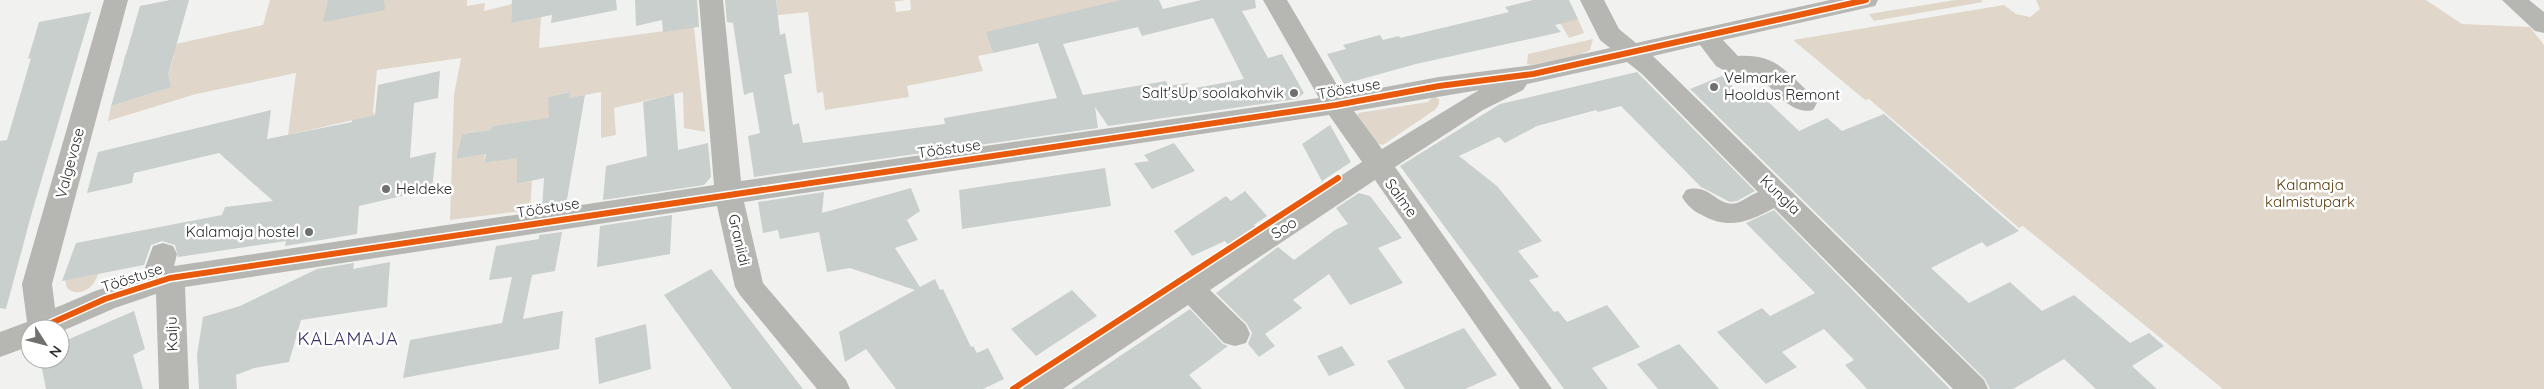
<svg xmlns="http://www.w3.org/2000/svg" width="2544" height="389" viewBox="0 0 2544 389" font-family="Quicksand,sans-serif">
<rect width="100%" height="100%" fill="#f1f2f0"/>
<!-- green -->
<g fill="#e0d7ca" fill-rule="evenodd">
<path d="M270,0H328V3L378,0H467V6L485,3L484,11L512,4L511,23L541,17L539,48L694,27L705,132L684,128L683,92L614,108L616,135L601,138V92L569,98V92L549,97V148L517,134V184L532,181L530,210L450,220L454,95L461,58L377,70L373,112L375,115L288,135L296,73L196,94L108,121L111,106L164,89L174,55L123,65L125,55L263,25ZM508,124L497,161L484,163L485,154L456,159L462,134L491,130L492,126Z"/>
<path d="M776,0H907L891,2H895L896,12L911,10L910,0H1125L987,33L993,53L978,56L983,71L907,86L909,97L825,110L823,92L817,93L808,12L770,16L769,5L777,4Z"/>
<path d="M1955,0H1981L1983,2L1874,21L1869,14Z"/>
<path d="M2036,0H2426L2462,24L2530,27L2544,45V389H2223L2023,226L2019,228L1869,99L1865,100L1793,40L2004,5L2016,14L2030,17L2040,9Z"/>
<path d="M1578,19L1584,33L1569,38L1560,23Z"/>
<path d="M1593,39L1590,50L1580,55L1532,65L1527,64L1528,54Z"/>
<path d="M1433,96L1439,99V104L1436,109L1383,145L1376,143L1357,117L1358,113L1428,102Z"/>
<path d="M98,274C95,287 79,299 67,288L65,280Z"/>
</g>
<!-- building -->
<g fill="#c8cfcc" fill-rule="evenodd">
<path d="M170,0H189L168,75L171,87L111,106L140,6Z"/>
<path d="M328,0H384L385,10L323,22Z"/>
<path d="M512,0H616L617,10L551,23L552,15L511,23Z"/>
<path d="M635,0H697L699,27L663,32L662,20L636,26Z"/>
<path d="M725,0H776L780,35L785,33L792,73L784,75L793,125L799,123L803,143L945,124L944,118L1057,98L1038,43L993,53L986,32L1121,0H1159L1163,9L1201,0H1255L1256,8L1242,11L1268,58L1282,54L1304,93L1297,99L1108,126L1095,107L1098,128L754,177L748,136L760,133L753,92L744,95L733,23L727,22ZM1213,18L1244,79L1190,89L1188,83L1168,86L1166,81L1083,95L1063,44L1138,27L1142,36Z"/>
<path d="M1533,0H1569L1578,19L1555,25L1561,32L1416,64L1344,84L1327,54L1346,49L1343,45L1380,35L1383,40L1399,36L1400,38L1509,12L1505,7Z"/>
<path d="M91,12L32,212L6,309L0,308V141L7,140L31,58L28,59L39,22Z"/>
<path d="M440,71L438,98L414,103L410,158L436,152L432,189L359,206L357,234L285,246L286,241L178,257L175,245L162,241L151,245L144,265L62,281L76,243L222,215L225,207L273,201L219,153L134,173L132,183L87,193L98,152L271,110L267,139L352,122V120L375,115L378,85Z"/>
<path d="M1637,72L1755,191L1737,201L1730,202L1701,187L1621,106L1598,112L1596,110L1537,126L1505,143L1499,137L1459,156L1497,186L1542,241L1518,251L1539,277L1529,280L1554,312L1558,311L1567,322L1607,305L1640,347L1592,368L1608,389H1564L1400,166L1500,104Z"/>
<path d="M1722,76L1743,96L1756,90L1799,131L1827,118L1842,131L1884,114L2019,231L1987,247L1982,242L1931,268L1969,303L2010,282L2042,311L2074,295L2130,343L2149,333L2164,346L2132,366L2157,389H2096L2064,359L2013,389H1990L1985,379L1690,89Z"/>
<path d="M570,92L569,98L585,95L566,205L542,209L544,178L517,184V158L484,163L486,154L456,159L462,134L491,130L492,126L549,118L548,97Z"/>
<path d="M674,94L678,150L708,143L711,177L704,185L603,200L606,166L647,156L643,102Z"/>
<path d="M1330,125L1351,162L1322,181L1327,183L1324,185L1302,144Z"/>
<path d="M1174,143L1195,171L1152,189L1134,163L1149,161L1144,155Z"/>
<path d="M1105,168L1111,206L962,229L959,190Z"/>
<path d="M911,188L920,211L907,220L918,240L895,248L920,287L935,279L940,290L943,289L971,347L973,346L977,353L988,348L1004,379L983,389H896L866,349L845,362L839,332L915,290L850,268L827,272L819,232L780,239L778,230L763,233L758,202L824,192L822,213Z"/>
<path d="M1245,191L1267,216L1254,225L1257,228L1229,246L1225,241L1192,256L1174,231L1226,196L1231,201Z"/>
<path d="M1359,193L1370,196L1402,238L1378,248L1403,283L1350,305L1329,274L1293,300L1302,308L1265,334L1275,346L1259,357L1248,344L1252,333L1247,324L1216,293L1278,247L1294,260L1335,230L1348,224L1336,208Z"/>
<path d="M1774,210L1950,389H1867L1845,365L1854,360L1824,329L1782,352L1797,367L1766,384L1717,332L1762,308L1770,316L1815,293L1746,223Z"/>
<path d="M672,215L670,254L597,267L600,226Z"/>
<path d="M562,232L555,271L532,275L523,319L563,311L559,349L403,378L410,340L502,323L512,277L489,280L496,246L539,239V235Z"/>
<path d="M390,262L387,307L301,320L289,362L254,368L236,375L237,389H199L197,355L203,317L240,306L317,269L354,263L353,269Z"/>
<path d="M711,269L751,321L803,389H732L664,295Z"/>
<path d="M1072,290L1097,316L1036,356L1011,329Z"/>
<path d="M1190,309L1223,344L1228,346L1189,375L1202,389H1071Z"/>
<path d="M134,311L145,349L133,355L143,389H46L40,359H60V343Z"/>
<path d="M646,324L651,369L599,384L595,338Z"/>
<path d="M1464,328L1497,375L1465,389H1405L1387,361Z"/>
<path d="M1679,344L1689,355L1719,389H1658L1637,364Z"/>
<path d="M1342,346L1355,365L1329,376L1317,356Z"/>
</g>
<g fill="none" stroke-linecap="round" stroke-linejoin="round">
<!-- minor -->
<g fill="#b6b6b2" fill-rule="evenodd">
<path d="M104,0H128L52,284L55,308L95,291L148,274L145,268L153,246L163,243L173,246L177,254L174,266L714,185L699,0H723L741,181L1319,98L1263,0H1287L1343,95L1439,77L1533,65L1610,48L1600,40L1580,0H1604L1619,29L1636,43L1830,0H1878L1875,6L1866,8L1723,40L1738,56C1777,54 1786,72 1813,96L1817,103L1813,110C1791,116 1772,88 1757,74H1734L1725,71L1716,66L1700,45L1653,56L1984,380L1988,389H1953L1774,208C1749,222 1728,230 1702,215C1693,211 1687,205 1682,197L1686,190C1710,182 1717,208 1737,203C1744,200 1751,195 1758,192L1642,74L1627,62L1527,84L1523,90L1483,110L1395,167L1552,389H1520L1375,180L1210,290L1246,325L1250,334L1246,343L1235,346L1224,343L1188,305L1063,389H1023L1027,380L1362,162L1329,115L744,202L763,283L846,380L850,389H817L740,295L735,287L717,206L185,287L189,389H159L156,294L115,308L60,332V329H30V346L0,357V332L27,322L22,284ZM1479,90L1382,149L1354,111Z"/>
<path d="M2502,0H2529L2544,12V33L2535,31Z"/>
</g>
<defs>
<g id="cycleway">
<path d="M38,329L105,299L170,278L1336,105L1439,86L1533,74L1866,0"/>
<path d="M1013,389L1338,178"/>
</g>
</defs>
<!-- cycleway casing -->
<use href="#cycleway" stroke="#fff" stroke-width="9"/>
<!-- cycleway -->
<use href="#cycleway" stroke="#e8590c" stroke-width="6"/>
</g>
<!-- markers -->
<g fill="#70716f" stroke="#fff" stroke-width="2">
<circle cx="1714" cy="87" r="5"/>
<circle cx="1294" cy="93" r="5"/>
<circle cx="386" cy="189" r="5"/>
<circle cx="309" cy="232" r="5"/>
</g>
<g text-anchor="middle" stroke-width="5" stroke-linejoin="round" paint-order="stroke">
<!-- poi labels -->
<g font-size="15" fill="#2a2b2a" stroke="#fff" text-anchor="start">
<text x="1724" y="83">Velmarker<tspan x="1724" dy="17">Hooldus Remont</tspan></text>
<text x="1284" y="98" text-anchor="end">Salt'sUp soolakohvik</text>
<text x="396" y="194">Heldeke</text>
<text x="299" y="237" text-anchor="end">Kalamaja hostel</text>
</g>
<!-- street labels -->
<g font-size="15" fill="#2a2b2a" stroke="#fff">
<text transform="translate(1349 89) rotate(-10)" y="5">Tööstuse</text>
<text transform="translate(949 149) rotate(-8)" y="5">Tööstuse</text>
<text transform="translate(70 163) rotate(-75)" y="5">Valgevase</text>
<text transform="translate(1780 195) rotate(44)" y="5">Kungla</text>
<text transform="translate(1401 198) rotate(54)" y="5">Salme</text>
<text transform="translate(548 208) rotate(-9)" y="5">Tööstuse</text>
<text transform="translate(1284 228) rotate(-33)" y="5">Soo</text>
<text transform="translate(739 240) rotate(77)" y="5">Graniidi</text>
<text transform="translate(132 278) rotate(-18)" y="5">Tööstuse</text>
<text transform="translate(172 334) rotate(-92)" y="5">Kalju</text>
</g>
<!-- park labels -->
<g font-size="15" fill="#553704" stroke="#fff">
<text x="2310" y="190">Kalamaja<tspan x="2310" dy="17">kalmistupark</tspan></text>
</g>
<!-- quarter labels -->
<g font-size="18" letter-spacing="1" fill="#3d2f6a" stroke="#fff">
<text x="348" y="345">KALAMAJA</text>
</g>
</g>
<!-- north arrow -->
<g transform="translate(45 344) rotate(126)"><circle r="24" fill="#ffffff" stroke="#aaaaaa"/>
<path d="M0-4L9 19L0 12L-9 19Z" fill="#70716f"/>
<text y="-8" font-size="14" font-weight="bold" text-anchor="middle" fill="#2a2b2a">N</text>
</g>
</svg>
